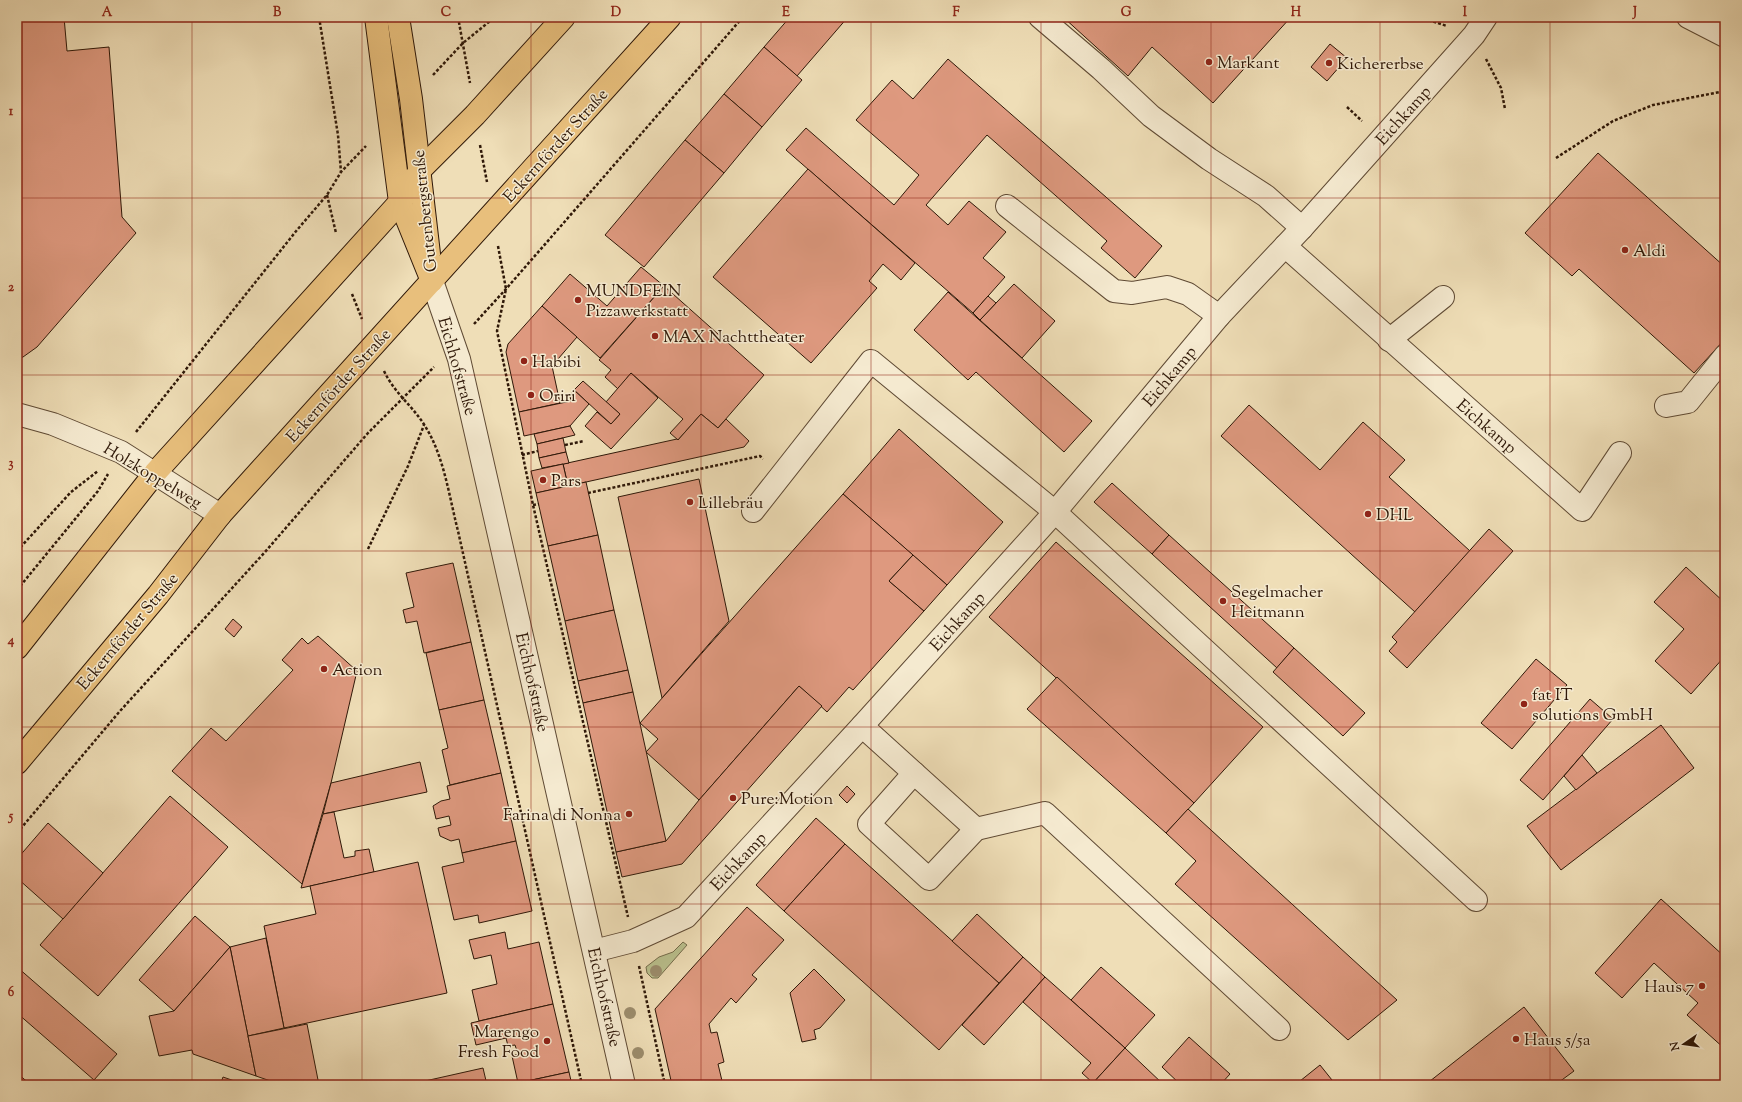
<svg xmlns="http://www.w3.org/2000/svg" width="1742" height="1102" viewBox="0 0 1742 1102" font-family="'Sorts Mill Goudy',serif">
<rect width="100%" height="100%" fill="#efdeb7"/>
<filter id="stains"><feTurbulence type="fractalNoise" baseFrequency=".005" numOctaves="4"/><feColorMatrix values="0 0 0 0 .2 0 0 0 0 .09 0 0 0 0 .02 0 0 0 .5 -.17"/></filter>
<radialGradient id="worn" r=".72"><stop offset=".6" stop-color="#630" stop-opacity="0"/><stop offset="1" stop-color="#630" stop-opacity=".3"/></radialGradient>
<!-- green -->
<path fill="#bac18e" stroke="#746c4b" d="M683,942L687,945L658,978H652L647,973L646,967L659,957L673,952Z"/>
<!-- building -->
<g fill="#de997f" stroke="#2f1808">
<path d="M17,17H64L67,51L109,47L122,217L136,233L37,347L23,357L17,359Z"/>
<path d="M790,17H848L797,76L764,47Z"/>
<path d="M1063,17H1291L1213,103L1152,47L1128,76Z"/>
<path d="M1330,44L1347,58L1327,81L1311,67Z"/>
<path d="M764,47L802,80L762,127L724,94Z"/>
<path d="M948,59L1162,246L1135,278L1101,248L1107,241L987,135L926,205L948,225L969,201L1006,232L983,258L1005,277L973,313L786,150L806,128L894,205L919,175L856,120L892,80L913,99Z"/>
<path d="M724,94L762,127L724,173L685,140Z"/>
<path d="M685,140L724,173L644,267L605,235Z"/>
<path d="M1598,153L1725,267V339L1694,373L1579,269L1572,276L1525,233Z"/>
<path d="M808,169L915,263L901,280L883,264L869,281L877,288L811,363L713,277Z"/>
<path d="M641,267L664,286L600,358L542,306L570,274L607,306Z"/>
<path d="M1014,284L1055,321L1022,358L980,320Z"/>
<path d="M664,286L764,375L718,428L701,414L678,440L670,433L683,419L631,373L618,389L605,377L611,370L599,360Z"/>
<path d="M948,292L1092,421L1064,452L976,372L968,380L914,330Z"/>
<path d="M988,296L996,303L980,320L973,313Z"/>
<path d="M542,306L577,337L552,366L560,403L519,412L506,352L508,344Z"/>
<path d="M631,373L658,398L611,449L585,426L597,412L611,424L620,414L606,402Z"/>
<path d="M583,381L620,414L611,424L574,390Z"/>
<path d="M574,390L589,404L570,426L524,436L519,412L571,401L570,396Z"/>
<path d="M1249,405L1320,470L1363,422L1405,460L1389,477L1470,551L1415,612L1221,436Z"/>
<path d="M701,414L718,428L726,419L749,441L744,447L568,486L563,464L677,439L678,440Z"/>
<path d="M570,426L575,435L537,444L534,434Z"/>
<path d="M899,429L1003,522L947,585L843,494Z"/>
<path d="M563,438L566,452L539,458L537,444Z"/>
<path d="M566,452L569,463L542,468L539,458Z"/>
<path d="M563,464L568,486L536,493L531,471Z"/>
<path d="M699,479L729,621L662,698L618,497Z"/>
<path d="M586,482L598,535L548,546L536,493Z"/>
<path d="M1112,483L1169,535L1152,554L1094,502Z"/>
<path d="M843,494L913,555L889,581L924,611L853,690L849,687L827,712L799,686L699,800L646,752L658,739L640,723Z"/>
<path d="M1489,529L1513,551L1407,668L1389,651L1397,642L1392,637Z"/>
<path d="M598,535L614,610L565,621L548,546Z"/>
<path d="M1169,535L1294,648L1277,668L1152,554Z"/>
<path d="M1056,542L1263,727L1194,803L989,617Z"/>
<path d="M913,555L947,585L924,611L889,581Z"/>
<path d="M453,563L471,642L424,653L417,621L406,623L403,610L414,607L406,573Z"/>
<path d="M1686,567L1725,603V656L1691,694L1655,661L1684,629L1654,602Z"/>
<path d="M614,610L628,670L578,681L565,621Z"/>
<path d="M233,619L242,627L234,637L225,629Z"/>
<path d="M318,636L357,671L331,783L302,884L172,771L211,728L226,741L293,670L282,660L302,638L308,644Z"/>
<path d="M471,642L484,700L439,710L426,653Z"/>
<path d="M1294,648L1365,713L1343,736L1273,672Z"/>
<path d="M1536,659L1567,685L1512,749L1481,723Z"/>
<path d="M628,670L633,692L583,703L578,681Z"/>
<path d="M1057,677L1194,803L1166,833L1027,709Z"/>
<path d="M799,686L822,706L682,864L622,877L616,852L666,841L699,800Z"/>
<path d="M633,692L666,841L616,852L583,703Z"/>
<path d="M1590,699L1613,719L1543,800L1520,780Z"/>
<path d="M484,700L501,773L450,785L442,750L448,748L439,710Z"/>
<path d="M1661,725L1694,768L1561,870L1527,826Z"/>
<path d="M1582,755L1597,773L1576,790L1564,776Z"/>
<path d="M420,762L427,792L323,814L331,783Z"/>
<path d="M501,773L516,841L462,853L459,839L451,841L440,836L438,828L451,825L449,816L436,819L433,806L441,801L450,799L447,786Z"/>
<path d="M847,786L855,794L847,803L839,795Z"/>
<path d="M170,796L228,847L98,996L40,945Z"/>
<path d="M1188,809L1397,1000L1348,1040L1175,884L1196,861L1166,833Z"/>
<path d="M334,812L344,858L355,856V851L369,849L374,872L301,888L323,814Z"/>
<path d="M816,818L845,844L784,911L756,885Z"/>
<path d="M48,823L103,873L63,919L17,878V859Z"/>
<path d="M516,841L532,911L479,923L478,915L454,920L442,867L464,862L462,853Z"/>
<path d="M845,844L999,983L939,1050L784,911Z"/>
<path d="M418,862L447,993L284,1028L264,926L316,914L310,886Z"/>
<path d="M1661,899L1725,957V1049L1687,1015L1698,1003L1654,963L1622,998L1595,973Z"/>
<path d="M747,907L784,940L752,975L757,979L736,1003L731,998L709,1024L711,1033L717,1032L724,1062L718,1064L723,1085H672L655,1009Z"/>
<path d="M977,914L1023,957L999,983L952,941Z"/>
<path d="M195,916L230,947L174,1011L139,980Z"/>
<path d="M505,932L508,949L539,942L553,1004L479,1021L472,990L497,984L491,955L474,959L469,940Z"/>
<path d="M266,938L284,1028L248,1036L230,947Z"/>
<path d="M230,947L248,1036L256,1076L193,1054L192,1050L159,1056L149,1016L174,1011Z"/>
<path d="M1023,957L1045,977L984,1045L962,1025Z"/>
<path d="M17,967L117,1054L94,1080L17,1013Z"/>
<path d="M1101,967L1155,1015L1125,1048L1071,1000Z"/>
<path d="M814,969L845,1000L820,1028L814,1030L816,1039L802,1042L790,993Z"/>
<path d="M1045,977L1125,1048L1093,1083L1082,1073L1091,1063L1023,1002Z"/>
<path d="M553,1004L569,1072L518,1083L512,1056L518,1054L515,1045L508,1046L506,1038L476,1045L471,1023Z"/>
<path d="M1524,1007L1574,1071L1555,1085H1425Z"/>
<path d="M307,1024L319,1085H282L256,1076L248,1036Z"/>
<path d="M1189,1037L1230,1074L1220,1085H1181L1162,1067Z"/>
<path d="M1125,1048L1164,1085H1095L1093,1083Z"/>
<path d="M1320,1065L1336,1085H1295Z"/>
<path d="M483,1068L487,1085H426L425,1081Z"/>
<path d="M569,1072L572,1085H519L518,1083Z"/>
<path d="M17,1073L31,1085H17Z"/>
<path d="M223,1077L246,1085H220Z"/>
</g>
<g fill="none" stroke-linecap="round" stroke-linejoin="round">
<defs>
<g id="minor">
<path d="M1040,17L1101,69L1151,116L1209,159L1266,196L1302,228"/>
<path d="M1688,17L1725,36"/>
<path d="M1007,206L1114,291L1132,293L1167,287L1188,294L1219,316"/>
<path d="M1285,246L1582,510L1620,453"/>
<path d="M432,281L459,359L624,1085"/>
<path d="M1389,340L1443,297"/>
<path d="M1666,406L1688,402L1725,356"/>
<path d="M17,414L53,424L121,452L220,515"/>
<path d="M753,511L871,361L1055,512L1476,900"/>
<path d="M862,726L976,829L1045,813L1279,1029"/>
<path d="M914,773L869,824L929,879L976,829"/>
<path d="M594,951L633,941L686,917L862,726L1055,512L1219,316L1302,228L1474,35L1486,17"/>
</g>
<g id="major">
<path d="M376,17L400,202L432,281"/>
<path d="M398,17L411,99L429,254"/>
<path d="M17,648L155,473L400,202L420,170L475,115L564,17"/>
<path d="M17,763L158,595L220,515L670,17"/>
</g>
</defs>
<!-- minor casing -->
<use href="#minor" stroke="#5f4a34" stroke-width="24"/>
<!-- major casing -->
<use href="#major" stroke="#2f1808" stroke-width="24"/>
<!-- path -->
<g stroke="#2f1808" stroke-width="2.5" stroke-dasharray="3 2" stroke-linecap="butt">
<path d="M319,17L338,135L341,172"/>
<path d="M458,17L470,83"/>
<path d="M1419,17L1447,26"/>
<path d="M1486,59L1501,88L1505,109"/>
<path d="M433,75L463,43L495,17"/>
<path d="M1347,107L1362,121"/>
<path d="M480,145L487,182"/>
<path d="M1556,158L1613,121L1653,105L1725,91"/>
<path d="M327,195L336,233"/>
<path d="M498,246L506,289L497,331L533,505L628,917"/>
<path d="M352,294L362,319"/>
<path d="M474,324L506,289L743,17"/>
<path d="M384,371C395,394 413,406 425,426C444,456 449,496 458,531L582,1085"/>
<path d="M136,432L297,230L327,195L341,172L366,146"/>
<path d="M565,445L584,441"/>
<path d="M522,455L538,451"/>
<path d="M588,493L760,456L763,459"/>
<path d="M533,505L539,504"/>
<path d="M368,549L408,466L424,425"/>
<path d="M17,551L71,492L98,471"/>
<path d="M17,590L98,491L108,474"/>
<path d="M17,833L120,711L265,552L368,433L434,367"/>
<path d="M639,966L665,1085"/>
</g>
<!-- minor -->
<use href="#minor" stroke="#f5ead0" stroke-width="22"/>
<!-- major -->
<use href="#major" stroke="#e8bf7c" stroke-width="22"/>
</g>
<!-- trees -->
<g fill="#9c8d6d">
<circle cx="656" cy="971" r="6"/>
<circle cx="630" cy="1013" r="6"/>
<circle cx="638" cy="1053" r="6"/>
</g>
<!-- grid -->
<path fill="none" stroke="#8f2418" stroke-width="1" stroke-opacity="0.55" d="M192,17V1085M362,17V1085M531,17V1085M701,17V1085M871,17V1085M1041,17V1085M1211,17V1085M1380,17V1085M1550,17V1085M17,198H1725M17,375H1725M17,551H1725M17,727H1725M17,904H1725"/>
<!-- markers -->
<g fill="#8f2418" stroke="#f5ead0" stroke-width="1.5">
<circle cx="1209" cy="62" r="4"/>
<circle cx="1329" cy="63" r="4"/>
<circle cx="1625" cy="250" r="4"/>
<circle cx="578" cy="300" r="4"/>
<circle cx="655" cy="336" r="4"/>
<circle cx="524" cy="361" r="4"/>
<circle cx="531" cy="395" r="4"/>
<circle cx="543" cy="480" r="4"/>
<circle cx="690" cy="502" r="4"/>
<circle cx="1368" cy="514" r="4"/>
<circle cx="1223" cy="601" r="4"/>
<circle cx="324" cy="669" r="4"/>
<circle cx="1524" cy="704" r="4"/>
<circle cx="733" cy="798" r="4"/>
<circle cx="629" cy="814" r="4"/>
<circle cx="1702" cy="986" r="4"/>
<circle cx="1516" cy="1039" r="4"/>
<circle cx="547" cy="1041" r="4"/>
</g>
<g text-anchor="middle" stroke-width="3" stroke-linejoin="round" paint-order="stroke">
<!-- poi labels -->
<g font-size="17" fill="#2f1808" stroke="#f5ead0" text-anchor="start">
<text x="1217" y="68">Markant</text>
<text x="1337" y="69">Kichererbse</text>
<text x="1633" y="256">Aldi</text>
<text x="586" y="296">MUNDFEIN<tspan x="586" dy="20">Pizzawerkstatt</tspan></text>
<text x="663" y="342">MAX Nachttheater</text>
<text x="532" y="367">Habibi</text>
<text x="539" y="401">Oriri</text>
<text x="551" y="486">Pars</text>
<text x="698" y="508">Lillebräu</text>
<text x="1376" y="520">DHL</text>
<text x="1231" y="597">Segelmacher<tspan x="1231" dy="20">Heitmann</tspan></text>
<text x="332" y="675">Action</text>
<text x="1532" y="700">fat IT<tspan x="1532" dy="20">solutions GmbH</tspan></text>
<text x="741" y="804">Pure:Motion</text>
<text x="621" y="820" text-anchor="end">Farina di Nonna</text>
<text x="1694" y="992" text-anchor="end">Haus 7</text>
<text x="539" y="1037" text-anchor="end">Marengo<tspan x="539" dy="20">Fresh Food</tspan></text>
<text x="1524" y="1045">Haus 5/5a</text>
</g>
<!-- street labels -->
<g font-size="17" fill="#2f1808" stroke="#f5ead0">
<text transform="translate(1403 115) rotate(-48)" y="6">Eichkamp</text>
<text transform="translate(555 145) rotate(-48)" y="6">Eckernförder Straße</text>
<text transform="translate(424 211) rotate(-96)" y="6">Gutenbergstraße</text>
<text transform="translate(458 366) rotate(74)" y="6">Eichhofstraße</text>
<text transform="translate(1169 376) rotate(-50)" y="6">Eichkamp</text>
<text transform="translate(338 385) rotate(-48)" y="6">Eckernförder Straße</text>
<text transform="translate(1487 426) rotate(41)" y="6">Eichkamp</text>
<text transform="translate(153 475) rotate(31)" y="6">Holzkoppelweg</text>
<text transform="translate(957 621) rotate(-48)" y="6">Eichkamp</text>
<text transform="translate(127 631) rotate(-50)" y="6">Eckernförder Straße</text>
<text transform="translate(533 682) rotate(77)" y="6">Eichhofstraße</text>
<text transform="translate(738 861) rotate(-47)" y="6">Eichkamp</text>
<text transform="translate(605 997) rotate(77)" y="6">Eichhofstraße</text>
</g>
</g>
<!-- margin -->
<rect width="1742" height="1102" fill="none" stroke="#efdeb7" stroke-width="44"/>
<!-- north arrow -->
<g transform="translate(1684 1044) rotate(257)" stroke="#f5ead0" stroke-width="3" paint-order="stroke">
<path d="M0-3L7 15L0 10L-7 15Z" fill="#2f1808"/>
<text y="-6" font-size="11" font-weight="bold" text-anchor="middle" fill="#2f1808">N</text>
</g>
<rect x="22" y="22" width="1698" height="1058" fill="none" stroke="#8f2418" stroke-width="1.5"/>
<g font-size="13" text-anchor="middle" font-weight="bold" fill="#8f2418">
<text x="107" y="16">A</text>
<text x="277" y="16">B</text>
<text x="446" y="16">C</text>
<text x="616" y="16">D</text>
<text x="786" y="16">E</text>
<text x="956" y="16">F</text>
<text x="1126" y="16">G</text>
<text x="1296" y="16">H</text>
<text x="1465" y="16">I</text>
<text x="1635" y="16">J</text>
<text x="11" y="115">1</text>
<text x="11" y="291">2</text>
<text x="11" y="467">3</text>
<text x="11" y="644">4</text>
<text x="11" y="820">5</text>
<text x="11" y="996">6</text>
</g>
<rect width="100%" height="100%" filter="url(#stains)"/>
<rect width="100%" height="100%" fill="url(#worn)"/>
</svg>
